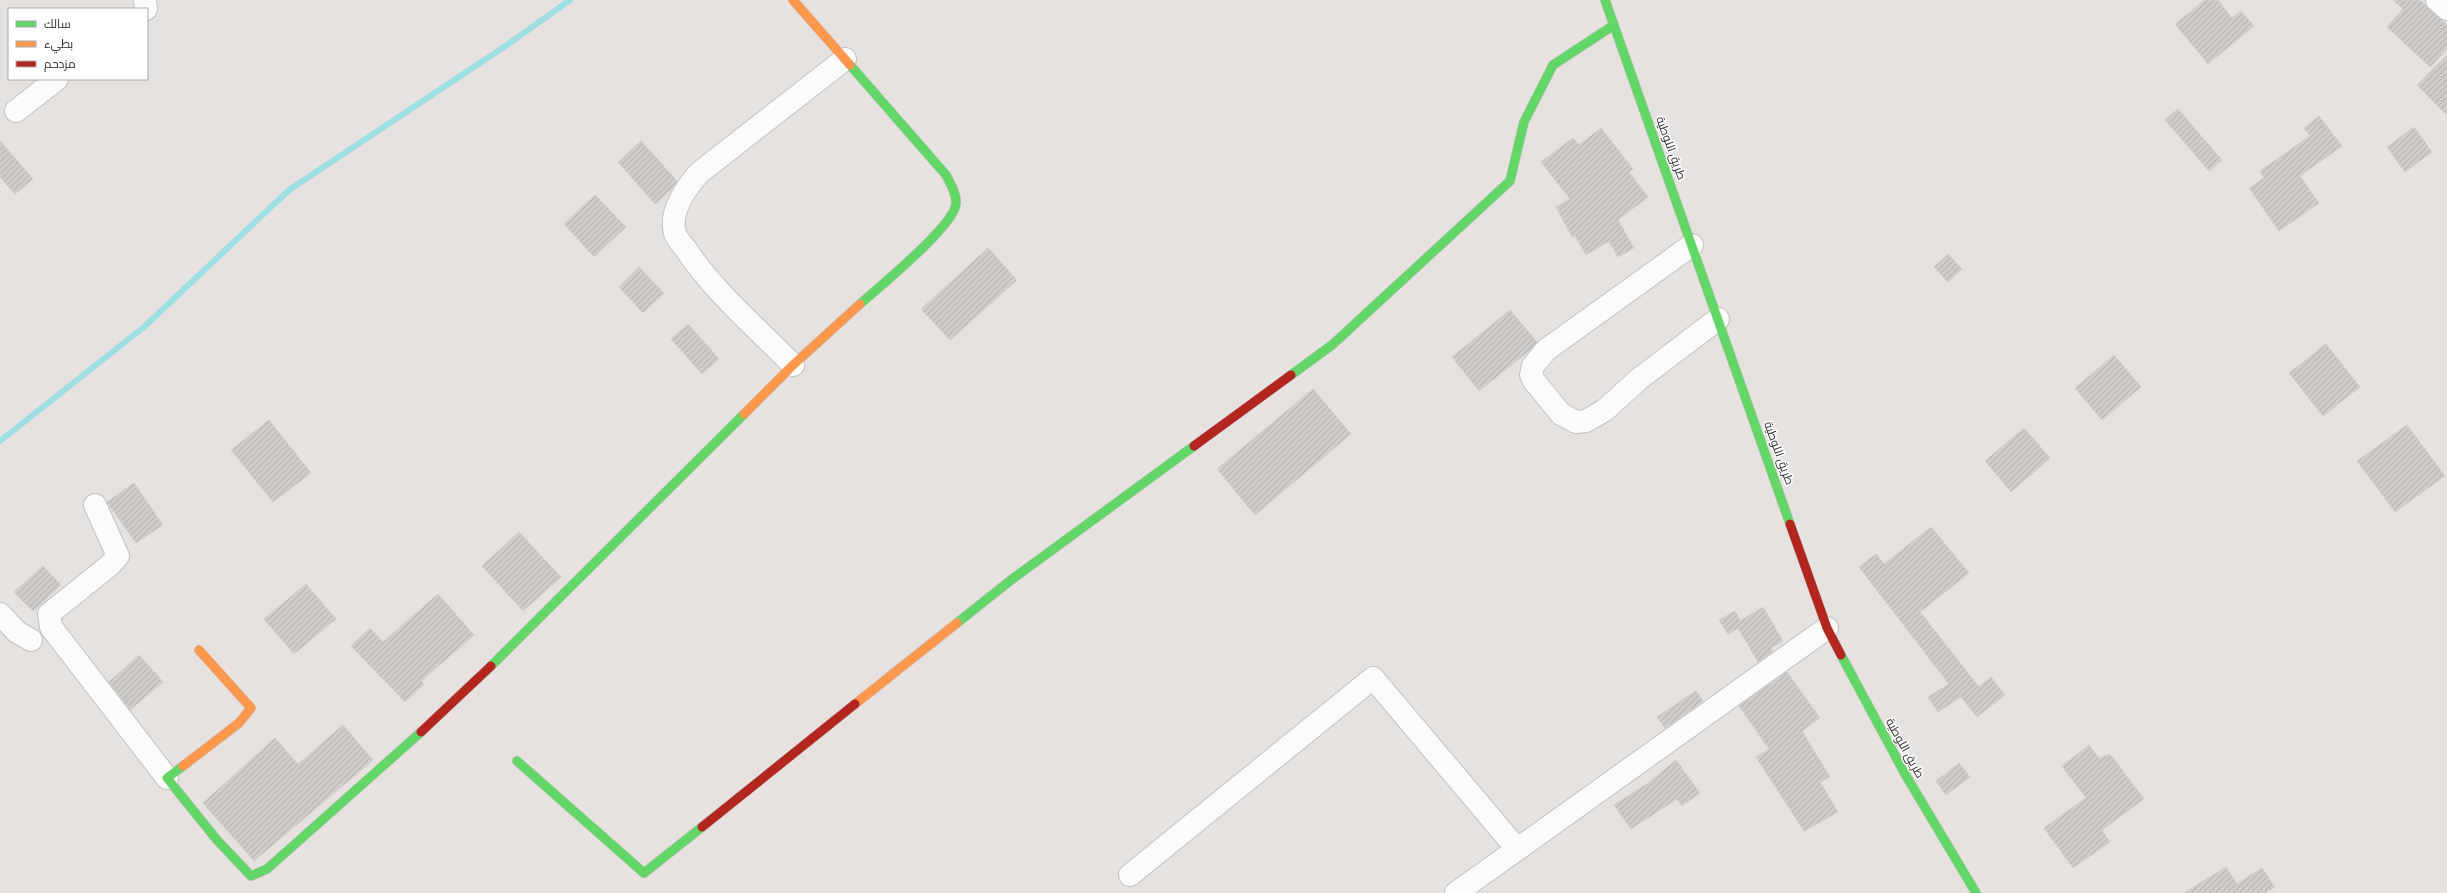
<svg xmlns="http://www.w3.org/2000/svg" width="2447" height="893" viewBox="0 0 2447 893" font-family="Barlow,Cairo,sans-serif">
<defs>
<pattern id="building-hatch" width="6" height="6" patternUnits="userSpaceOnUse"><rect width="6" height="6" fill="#cfcbc9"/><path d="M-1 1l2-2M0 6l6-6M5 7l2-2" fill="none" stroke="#b2aead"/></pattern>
</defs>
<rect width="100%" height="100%" fill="#e7e2e0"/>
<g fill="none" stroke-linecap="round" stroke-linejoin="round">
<!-- stream -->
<path stroke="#9cdee1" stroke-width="6" d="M0,441L144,327L289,190L507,45L570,0"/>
</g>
<!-- building -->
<g fill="url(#building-hatch)" stroke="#d2cecc">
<path d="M2205,0H2218L2232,18L2241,11L2254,26L2208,64L2175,24Z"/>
<path d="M2393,0H2420L2447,25V49L2430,67L2387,27L2403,9Z"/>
<path d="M2447,55V115L2417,85Z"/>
<path d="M2178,109L2222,160L2209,171L2165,120Z"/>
<path d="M2319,116L2342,146L2300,176L2319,203L2279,231L2249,188L2264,178L2260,171L2310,136L2304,128Z"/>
<path d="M2414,127L2432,152L2405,172L2387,147Z"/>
<path d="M1601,128L1633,169L1629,172L1648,197L1618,220L1634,248L1618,257L1609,241L1586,255L1575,236L1572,237L1556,207L1570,199L1541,162L1573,138L1579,145Z"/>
<path d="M0,141L33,179L15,194L0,177Z"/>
<path d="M641,141L677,181L672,189L655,204L618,162Z"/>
<path d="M595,195L626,227L594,257L564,224Z"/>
<path d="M988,248L1017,280L950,340L921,309Z"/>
<path d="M1948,254L1962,269L1948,282L1934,267Z"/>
<path d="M639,267L664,293L643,313L619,287Z"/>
<path d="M1510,310L1537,342L1529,351L1479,391L1452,357Z"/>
<path d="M688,324L719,359L702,374L671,339Z"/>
<path d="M2326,344L2360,387L2323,416L2289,373Z"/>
<path d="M2114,355L2141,387L2102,420L2075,388Z"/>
<path d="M1313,389L1351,434L1255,515L1217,469Z"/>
<path d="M269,420L311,473L273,502L231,450Z"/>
<path d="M2407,425L2445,476L2395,512L2357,461Z"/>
<path d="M2024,428L2050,458L2011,492L1985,461Z"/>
<path d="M134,483L163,525L136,543L107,502Z"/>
<path d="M1931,527L1969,573L1920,612L1979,687L1991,677L2005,695L1977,717L1961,697L1938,712L1928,697L1949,684L1859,567L1876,554L1884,564Z"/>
<path d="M519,532L561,577L523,611L482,566Z"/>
<path d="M43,566L61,585L33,611L14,592Z"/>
<path d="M306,584L336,619L294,654L264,619Z"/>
<path d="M438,594L474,635L421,681L424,684L405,702L351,646L370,628L383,642Z"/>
<path d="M1763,607L1783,641L1771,648L1773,651L1758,662L1738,628L1728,634L1719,620L1735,611L1740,621Z"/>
<path d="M139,655L163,682L130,710L109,682Z"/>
<path d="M1787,672L1820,718L1802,731L1830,777L1820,782L1838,812L1804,831L1756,757L1769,749L1739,706Z"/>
<path d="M1696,691L1703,701L1665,728L1657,717Z"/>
<path d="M343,725L373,760L254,861L203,803L275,738L298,764Z"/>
<path d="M2089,745L2099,758L2110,754L2144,799L2102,830L2110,842L2073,868L2044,828L2086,798L2062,766Z"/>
<path d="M1676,760L1700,793L1682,806L1677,799L1631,829L1614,805L1648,783Z"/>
<path d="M1959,763L1970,777L1946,795L1936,781Z"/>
<path d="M2226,867L2237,884L2262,868L2275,887L2265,893H2184Z"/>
</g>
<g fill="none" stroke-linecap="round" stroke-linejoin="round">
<defs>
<g id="street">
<path d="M145,0L146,9"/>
<path d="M2437,0L2447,9"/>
<path d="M16,111L57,79"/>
<path d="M1692,245L1546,350L1533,366L1531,375L1534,381L1561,414L1576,422L1586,421L1605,410L1639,379L1718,319"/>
<path d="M793,365C756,327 714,292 685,248C682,244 676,238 675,233C669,212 686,188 699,173L845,59"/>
<path d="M95,505L118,556L110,565L49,614L51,627L167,778"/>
<path d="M0,614L17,632L31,640"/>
<path d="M1130,875L1373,678L1517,849"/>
<path d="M1456,893L1827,628"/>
</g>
<g id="fast">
<path d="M1605,0L1790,524"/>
<path d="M850,65L946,175C950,183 957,194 956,204C953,227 879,287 860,304"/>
<path d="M1291,375L1332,345L1510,181L1524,122L1553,65L1614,25"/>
<path d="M957,623L1011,580L1194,446"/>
<path d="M1841,655L1905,774L1976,893"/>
<path d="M491,666L744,414"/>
<path d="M517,761L644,873L702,827"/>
<path d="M183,766L167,778L217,840L251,876L267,869L421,732"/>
</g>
<g id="slow">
<path d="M793,0L850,65"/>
<path d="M744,414L793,365L860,304"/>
<path d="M855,704L957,623"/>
<path d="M183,766L239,723L251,708L199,650"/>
</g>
<g id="jam">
<path d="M1194,446L1291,375"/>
<path d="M1790,524L1827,628L1841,655"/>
<path d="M421,732L491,666"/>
<path d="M702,827L855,704"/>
</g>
</defs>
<!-- street casing -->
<use href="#street" stroke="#c2c1c1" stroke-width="24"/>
<!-- fast casing -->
<use href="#fast" stroke="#c2c1c1" stroke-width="10"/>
<!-- slow casing -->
<use href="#slow" stroke="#c2c1c1" stroke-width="10"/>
<!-- jam casing -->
<use href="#jam" stroke="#c2c1c1" stroke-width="10"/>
<!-- street -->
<use href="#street" stroke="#fbfbfa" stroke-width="22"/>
<!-- fast -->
<use href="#fast" stroke="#63d668" stroke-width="9"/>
<!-- slow -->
<use href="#slow" stroke="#ff974d" stroke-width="9"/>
<!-- jam -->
<use href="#jam" stroke="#b3261e" stroke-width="9"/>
</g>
<g text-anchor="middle" stroke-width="3" stroke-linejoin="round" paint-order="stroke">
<!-- street labels -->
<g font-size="12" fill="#2a2a2a" stroke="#fff">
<text transform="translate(1671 148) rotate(70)" y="4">طريق اللوطية</text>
<text transform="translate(1779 453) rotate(70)" y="4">طريق اللوطية</text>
<text transform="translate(1905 748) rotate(61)" y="4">طريق اللوطية</text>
</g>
</g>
<!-- legend -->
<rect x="8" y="8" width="140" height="72" fill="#ffffff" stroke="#aaaaaa"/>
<rect x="16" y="21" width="20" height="6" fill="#63d668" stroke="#aaaaaa"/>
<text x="44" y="28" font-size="12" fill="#2a2a2a">سالك</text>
<rect x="16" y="41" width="20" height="6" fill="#ff974d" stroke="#aaaaaa"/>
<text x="44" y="48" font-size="12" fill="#2a2a2a">بطيء</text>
<rect x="16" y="61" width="20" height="6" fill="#b3261e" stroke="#aaaaaa"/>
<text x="44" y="68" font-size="12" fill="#2a2a2a">مزدحم</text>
</svg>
